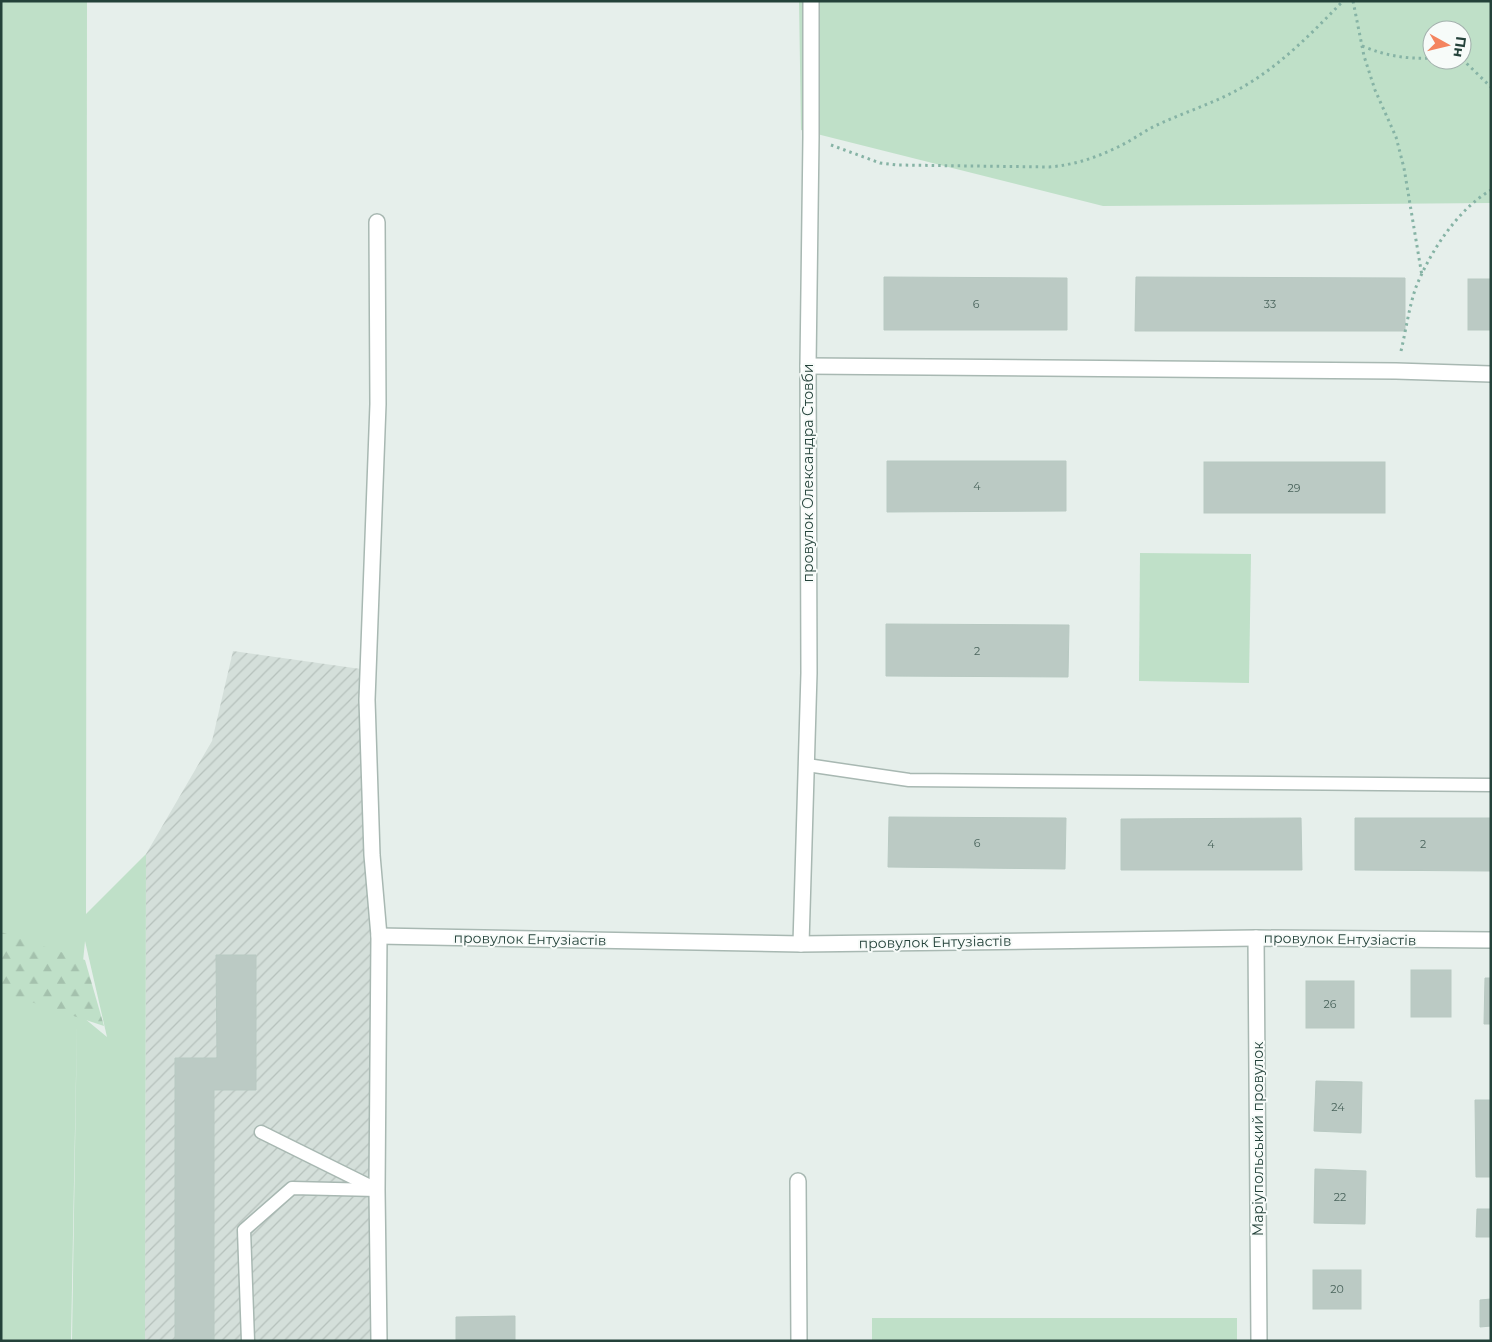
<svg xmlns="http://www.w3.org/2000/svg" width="1492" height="1342" viewBox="0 0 1492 1342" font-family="Montserrat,sans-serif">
<defs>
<pattern id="industrial-furrows" width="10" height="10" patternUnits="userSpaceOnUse" patternTransform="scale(1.25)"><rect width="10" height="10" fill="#d4dfda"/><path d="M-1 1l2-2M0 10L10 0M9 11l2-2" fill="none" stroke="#b6c1bc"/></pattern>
<pattern id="forest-firs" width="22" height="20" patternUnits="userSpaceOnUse" patternTransform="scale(1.25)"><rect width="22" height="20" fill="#bfe0c8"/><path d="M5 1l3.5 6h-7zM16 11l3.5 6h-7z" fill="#a4c1ad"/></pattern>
</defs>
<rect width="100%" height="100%" fill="#e6efeb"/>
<!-- industrial -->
<path fill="url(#industrial-furrows)" d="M233,651L368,670L379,1341H145L146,854L212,741Z"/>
<!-- green -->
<g fill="#bfe0c8" fill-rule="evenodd">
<path d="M1,1H87L86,914L146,854L145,1341H72L77,1022L71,1341H1ZM85,941L107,1037L78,1013Z"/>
<path d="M799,1H1491V203L1103,206L801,130ZM1432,30H1462V60H1432Z"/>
<path d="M1140,553L1251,554L1249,683L1139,681Z"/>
<rect x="872" y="1318" width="365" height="23"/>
</g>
<!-- forest -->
<path fill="url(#forest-firs)" d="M1,932L85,960L104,1026L1,992Z"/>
<!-- building -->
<g fill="#bbcac4" stroke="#b8c9c2">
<path d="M884,277L1067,278V330H884Z"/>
<path d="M1136,277L1405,278V331H1135Z"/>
<rect x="1468" y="279" width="23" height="51"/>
<path d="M887,461H1066V511L887,512Z"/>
<rect x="1204" y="462" width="181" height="51"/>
<path d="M886,624L1069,625L1068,677L886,676Z"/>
<path d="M889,817L1066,818L1065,869L888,867Z"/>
<path d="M1301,818L1302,870H1121V819Z"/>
<path d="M1355,818H1491V871L1355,870Z"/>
<path d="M216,955H256V1090H214V1341H175V1058H217Z"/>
<rect x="1411" y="970" width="40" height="47"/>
<path d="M1485,978H1491V1024H1484Z"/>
<rect x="1306" y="981" width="48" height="47"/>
<path d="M1316,1081L1362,1082L1361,1133L1314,1131Z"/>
<path d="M1475,1100H1491V1177H1476Z"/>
<path d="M1315,1169L1366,1171L1365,1224L1314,1223Z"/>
<path d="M1477,1209H1491V1237H1476Z"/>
<rect x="1313" y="1270" width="48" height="39"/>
<path d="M1491,1299V1326L1480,1327V1300Z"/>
<path d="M515,1316V1341H456V1317Z"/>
</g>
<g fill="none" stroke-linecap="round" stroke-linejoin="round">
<defs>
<g id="service">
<path d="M807,765L909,780L1491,785"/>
<path d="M261,1132L372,1187"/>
<path d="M248,1341L244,1230L292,1188L377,1190"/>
</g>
<g id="minor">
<path d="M377,222L378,404L367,700L372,855L379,936L377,1190L379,1341"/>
<path d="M808,366L1396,371L1491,374"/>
<path d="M379,936L801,944L1256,938L1491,940"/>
<path d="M1256,938L1259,1341"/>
<path d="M801,944L809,673L808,366L811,137V1"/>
<path d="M798,1181L799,1341"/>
</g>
</defs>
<!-- service casing -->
<use href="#service" stroke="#a8b8b2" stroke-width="15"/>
<!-- minor casing -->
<use href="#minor" stroke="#a8b8b2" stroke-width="18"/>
<!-- path -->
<g stroke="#86b3a5" stroke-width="3" stroke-dasharray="2.5 4" stroke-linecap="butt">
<path d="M1353,1L1364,56L1375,90L1396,137L1404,168L1422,276"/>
<path d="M1362,46C1387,56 1405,59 1432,58"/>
<path d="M1462,59L1491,87"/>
<path d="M831,145L880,163L897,165L1049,167C1074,165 1095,158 1118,147C1129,142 1140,134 1151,128C1181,113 1213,104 1241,88C1280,66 1312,33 1343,1"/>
<path d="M1401,351C1406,330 1409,307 1416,287C1430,252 1458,209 1491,190"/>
</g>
<!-- service -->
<use href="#service" stroke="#fff" stroke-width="12"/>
<!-- minor -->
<use href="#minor" stroke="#fff" stroke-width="15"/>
</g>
<g text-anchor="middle" stroke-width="4" stroke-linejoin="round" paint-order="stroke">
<!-- number labels -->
<g font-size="11" fill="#4a645c">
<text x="976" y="308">6</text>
<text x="1270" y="308">33</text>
<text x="977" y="490">4</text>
<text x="1294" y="492">29</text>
<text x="977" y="655">2</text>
<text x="977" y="847">6</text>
<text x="1211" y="848">4</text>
<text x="1423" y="848">2</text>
<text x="1330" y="1008">26</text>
<text x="1338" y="1111">24</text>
<text x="1340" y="1201">22</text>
<text x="1337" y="1293">20</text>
</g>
<!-- street labels -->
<g font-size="14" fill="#24423a" stroke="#f7fbf9">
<text transform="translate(808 473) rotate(-90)" y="5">провулок Олександра Стовби</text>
<text transform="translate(530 939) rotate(1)" y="5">провулок Ентузіастів</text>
<text transform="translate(1340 939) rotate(1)" y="5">провулок Ентузіастів</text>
<text transform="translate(935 942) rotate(-1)" y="5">провулок Ентузіастів</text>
<text transform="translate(1258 1139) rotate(-90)" y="5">Маріупольський провулок</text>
</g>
</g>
<!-- border -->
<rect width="1492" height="1342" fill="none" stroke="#24423a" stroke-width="5"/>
<!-- north arrow -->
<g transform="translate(1447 45) rotate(98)"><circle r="24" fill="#f7fbf9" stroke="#a3b1ad"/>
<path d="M0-4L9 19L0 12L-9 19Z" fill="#f4845f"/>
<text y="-8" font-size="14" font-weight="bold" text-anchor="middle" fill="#24423a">Пн</text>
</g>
</svg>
